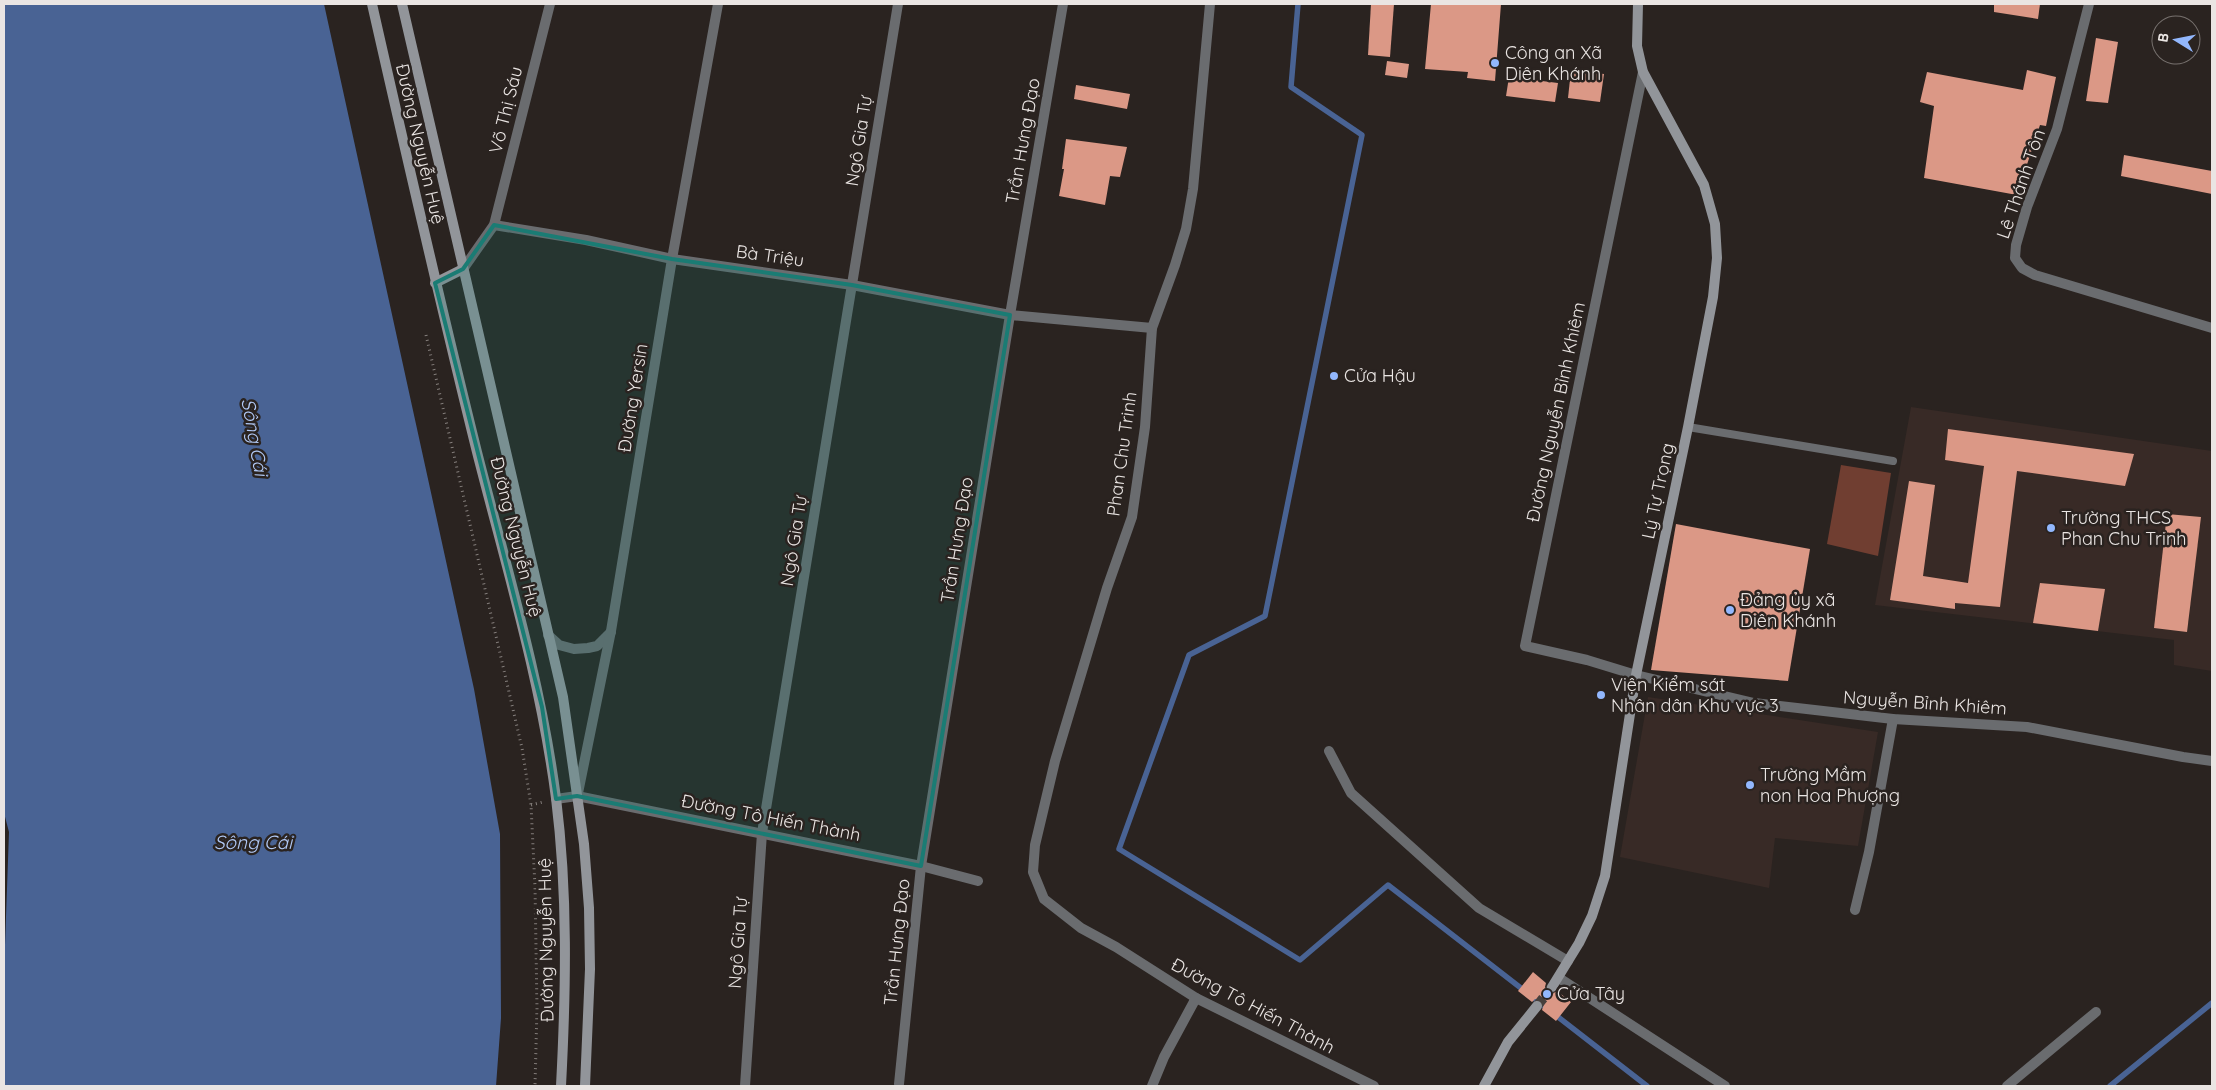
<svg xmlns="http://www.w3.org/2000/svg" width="2216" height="1090" viewBox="0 0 2216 1090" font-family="Quicksand,sans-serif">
<rect width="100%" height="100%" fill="#2a2320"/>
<!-- built -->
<g fill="#382a26">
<path d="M1911,407L2212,451V671L2174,665V640L1875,605Z"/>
<path d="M1648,697L1878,732L1858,846L1775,838L1769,888L1620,857Z"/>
</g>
<!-- green -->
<path fill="#703e31" d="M1841,465L1891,473L1878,556L1827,544Z"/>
<!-- water -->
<path fill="#496394" d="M4,4H324L474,689L500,834L501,1018L496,1086H4V973L9,832L4,813Z"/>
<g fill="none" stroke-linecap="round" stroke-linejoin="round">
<!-- stream -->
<g stroke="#496394" stroke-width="5.5">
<path d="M1298,4L1291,87L1362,135L1265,616L1189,655L1119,849L1300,960L1388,885L1647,1086"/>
<path d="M2110,1086L2212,1003"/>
</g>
</g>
<!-- building -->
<g fill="#db9886">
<path d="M1371,4H1394L1390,57L1368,55Z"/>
<path d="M1431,4H1501L1495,81L1467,78L1468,72L1425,69Z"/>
<path d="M1994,4H2040L2038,19L1994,12Z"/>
<path d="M2096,38L2118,42L2108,103L2086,101Z"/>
<path d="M1387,61L1409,64L1407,78L1385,75Z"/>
<path d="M1571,70L1604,74L1600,102L1568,98Z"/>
<path d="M2027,70L2056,77L2046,126L2040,125L2017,195L1924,178L1934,106L1920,102L1927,72L2023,90Z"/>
<path d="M1509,77L1558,83L1555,102L1506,96Z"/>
<path d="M1076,85L1130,94L1127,109L1074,99Z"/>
<path d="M1066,139L1127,147L1120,177L1110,176L1105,205L1059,196L1064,169H1062Z"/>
<path d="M2124,155L2212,171V194L2121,176Z"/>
<path d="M1948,429L2134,454L2125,486L2017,471L2000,607L1955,603V609L1890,600L1909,481L1935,485L1923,576L1968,583L1984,466L1945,460Z"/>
<path d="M2167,514L2201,517L2187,632L2154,628Z"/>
<path d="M1676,524L1810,549L1788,681L1651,670Z"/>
<path d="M2040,583L2105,589L2098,631L2033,623Z"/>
<path d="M1533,972L1546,983L1545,987L1548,993L1552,994L1557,991L1571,1002L1556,1021L1542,1010L1544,1004L1541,1000L1535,999L1532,1002L1518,991Z"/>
</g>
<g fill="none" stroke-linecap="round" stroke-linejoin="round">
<!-- secondary-tunnel -->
<path stroke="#47403d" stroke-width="10" stroke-dasharray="10 5" stroke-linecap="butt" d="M1537,1006L1552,987"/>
<!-- path -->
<g stroke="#857f7c" stroke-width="3" stroke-dasharray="1 4" stroke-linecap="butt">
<path d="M426,335L522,748L531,805L535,887L537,1008L535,1086"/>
<path d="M531,805L543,802"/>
</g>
<!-- lane -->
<path stroke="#6a6c6f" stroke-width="8" d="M1688,427L1893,461"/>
<!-- street -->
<g stroke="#6a6c6f" stroke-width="10">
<path d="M1210,4L1193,189L1186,229L1175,265L1152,328L1145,427L1132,517L1107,588L1055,761L1035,845L1033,872L1044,899L1081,928L1116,947L1196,998L1374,1086"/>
<path d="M2089,4L2057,129L2027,207L2016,245L2015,258L2022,268L2035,275L2212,328"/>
<path d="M1643,72L1525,646L1587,660L1636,675L1754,703L1893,719L2027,727L2183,757L2212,761"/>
<path d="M494,225L586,240L672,259L852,285L1010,315L1152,328"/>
<path d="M463,269L494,225L550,4"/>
<path d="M548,635L559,645L574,649L588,648L597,646L611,632"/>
<path d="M1329,751L1351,793L1479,908L1568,961"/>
<path d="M578,793L611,631L672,259L718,4"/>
<path d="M556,799L577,796L921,866L978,881"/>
<path d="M1855,910L1869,852L1893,719"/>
<path d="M1559,978L1725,1086"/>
<path d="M899,1084L921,866L1010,315L1063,4"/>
<path d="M745,1086L762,833L898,4"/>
<path d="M1152,1086L1164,1057L1196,998"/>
<path d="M2007,1086L2096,1012"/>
</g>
<!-- secondary -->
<g stroke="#92959a" stroke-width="10">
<path d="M372,4C406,154 440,303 477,452C506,566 541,681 556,798C568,894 566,990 561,1086"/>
<path d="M402,4L563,697L584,844L589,908L590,969L585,1086"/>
<path d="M435,283L463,269"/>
<path d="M1552,987L1579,943L1592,916L1605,876L1636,675L1688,427L1713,297L1717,258L1715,224L1704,185L1643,72L1637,46L1638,4"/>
<path d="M1484,1086L1508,1042L1537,1006"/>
</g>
</g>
<!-- marked area -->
<path fill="#1a7c74" fill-opacity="0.2" stroke="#1a7c74" stroke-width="4" stroke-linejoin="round" d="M494,225L672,259L852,285L1010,315L921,866L577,796L556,799L542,707L435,283L463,269Z"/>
<!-- markers -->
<g fill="#92b7fd" stroke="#2a2320" stroke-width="2">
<circle cx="1495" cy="63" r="5"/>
<circle cx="1334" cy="376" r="5"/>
<circle cx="2051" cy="528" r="5"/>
<circle cx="1730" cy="610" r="5"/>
<circle cx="1601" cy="695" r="5"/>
<circle cx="1750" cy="785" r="5"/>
<circle cx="1547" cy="994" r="5"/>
</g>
<g text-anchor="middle" stroke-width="5" stroke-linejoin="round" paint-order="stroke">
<!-- poi labels -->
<g font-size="18" fill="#eae5e3" stroke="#2a2320" text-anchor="start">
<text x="1505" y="59">Công an Xã<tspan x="1505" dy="21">Diên Khánh</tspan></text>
<text x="1344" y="382">Cửa Hậu</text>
<text x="2061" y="524">Trường THCS<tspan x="2061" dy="21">Phan Chu Trinh</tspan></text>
<text x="1740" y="606">Đảng ủy xã<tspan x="1740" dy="21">Diên Khánh</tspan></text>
<text x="1611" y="691">Viện Kiểm sát<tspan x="1611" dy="21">Nhân dân Khu vực 3</tspan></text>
<text x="1760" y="781">Trường Mầm<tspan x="1760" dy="21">non Hoa Phượng</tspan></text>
<text x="1557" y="1000">Cửa Tây</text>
</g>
<!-- street labels -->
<g font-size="18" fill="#eae5e3" stroke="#2a2320">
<text transform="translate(506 110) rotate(-76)" y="6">Võ Thị Sáu</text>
<text transform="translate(859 141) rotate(-81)" y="6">Ngô Gia Tự</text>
<text transform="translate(1023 141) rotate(-80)" y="6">Trần Hưng Đạo</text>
<text transform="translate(420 144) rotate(77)" y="6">Đường Nguyễn Huệ</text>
<text transform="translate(2021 184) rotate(-71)" y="6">Lê Thánh Tôn</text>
<text transform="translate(770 256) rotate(8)" y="6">Bà Triệu</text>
<text transform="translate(633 398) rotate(-81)" y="6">Đường Yersin</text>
<text transform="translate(1556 412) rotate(-78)" y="6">Đường Nguyễn Bỉnh Khiêm</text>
<text transform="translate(1122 454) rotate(-82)" y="6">Phan Chu Trinh</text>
<text transform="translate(1658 491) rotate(-78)" y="6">Lý Tự Trọng</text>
<text transform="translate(516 537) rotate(76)" y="6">Đường Nguyễn Huệ</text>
<text transform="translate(957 540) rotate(-81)" y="6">Trần Hưng Đạo</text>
<text transform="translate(794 541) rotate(-81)" y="6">Ngô Gia Tự</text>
<text transform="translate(1925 703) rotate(4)" y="6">Nguyễn Bỉnh Khiêm</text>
<text transform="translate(771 818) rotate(11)" y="6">Đường Tô Hiến Thành</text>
<text transform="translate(546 940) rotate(-91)" y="6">Đường Nguyễn Huệ</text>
<text transform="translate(897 942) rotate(-84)" y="6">Trần Hưng Đạo</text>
<text transform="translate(738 943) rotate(-86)" y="6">Ngô Gia Tự</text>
<text transform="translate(1253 1006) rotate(28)" y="6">Đường Tô Hiến Thành</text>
</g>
<!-- water labels -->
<g font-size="19" font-style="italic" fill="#b2caf7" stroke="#2a2320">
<text transform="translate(255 437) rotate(80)" y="7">Sông Cái</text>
<text x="253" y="849">Sông Cái</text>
</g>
</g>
<!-- border -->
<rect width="2216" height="1090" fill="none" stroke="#eae5e3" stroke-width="10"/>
<!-- north arrow -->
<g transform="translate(2176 40) rotate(280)"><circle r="24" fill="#2a2320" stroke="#77716e"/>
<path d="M0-4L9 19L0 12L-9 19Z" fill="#92b7fd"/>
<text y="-8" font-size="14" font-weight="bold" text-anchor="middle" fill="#eae5e3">B</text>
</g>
</svg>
